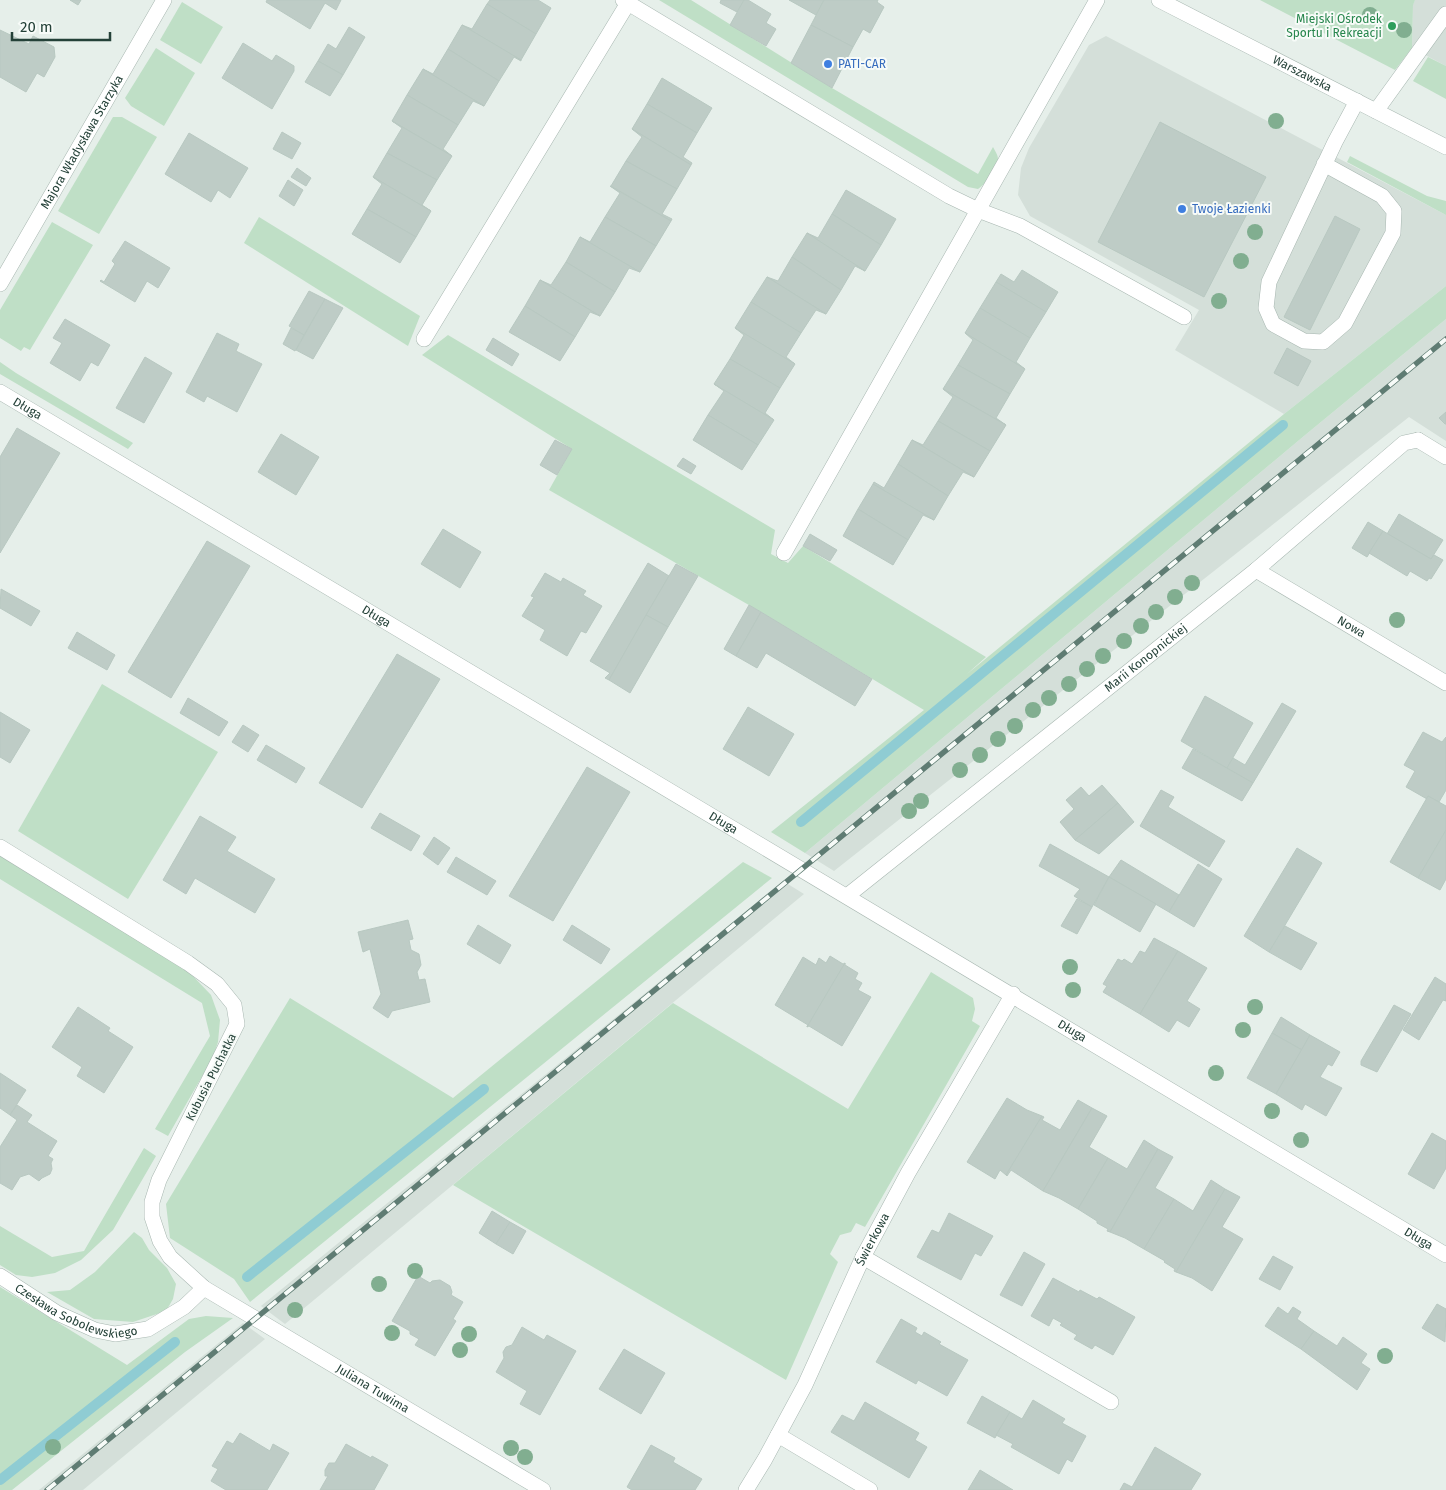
<svg xmlns="http://www.w3.org/2000/svg" width="1446" height="1490" viewBox="0 0 1446 1490" font-family="'Fira Sans',sans-serif">
<rect width="100%" height="100%" fill="#e6efea"/>
<!-- built -->
<g fill="#d4dfd9">
<path d="M1415,0H1446V66L1412,48L1413,4Z"/>
<path d="M1106,36L1446,215V286L1284,414L1175,350L1199,310L1030,216L1018,195L1021,168L1029,148L1089,45Z"/>
<path d="M1446,319V441L1409,417L834,871L805,853L1304,436Z"/>
<path d="M783,881L804,894L285,1324L261,1306Z"/>
<path d="M243,1323L265,1339L83,1490H39Z"/>
</g>
<!-- green -->
<g fill="#bfdfc6">
<path d="M659,0H691L832,88L978,174L993,147C995,151 998,155 998,159C1000,170 986,183 978,189L968,187Z"/>
<path d="M1260,0H1415L1413,5L1412,48L1395,70Z"/>
<path d="M182,2L223,27L201,64L160,40Z"/>
<path d="M156,48L195,73L164,126L131,106L125,98Z"/>
<path d="M1428,57L1446,66V99L1413,81Z"/>
<path d="M113,117H122L157,137L99,234L58,211Z"/>
<path d="M1350,156L1427,196L1446,201V215L1347,162Z"/>
<path d="M259,217L420,316L408,346L244,243Z"/>
<path d="M52,222L93,245L30,350L24,347L21,351L0,338V310Z"/>
<path d="M1446,286V319L1304,436L805,853L771,832L924,710L761,612L549,490L572,449L422,355L448,335L775,530L771,554L788,563L803,546L986,657L967,674L1284,414Z"/>
<path d="M0,362L16,373L133,443L128,449L0,374Z"/>
<path d="M102,684L218,752L128,899L18,831Z"/>
<path d="M0,856L189,972L211,995L220,1020L218,1042L213,1057L168,1136L155,1129L210,1036L202,1003L0,879Z"/>
<path d="M743,862L772,878L250,1302L234,1279L170,1238L166,1204L290,998L453,1098Z"/>
<path d="M931,972L973,998L975,1009L972,1021L980,1026L865,1227L856,1223L851,1232L840,1235L830,1254L838,1262L786,1380L453,1185L673,1003L848,1109Z"/>
<path d="M144,1148L156,1156L113,1230L81,1260L55,1273L32,1277L16,1275L0,1265V1226L52,1257L84,1251Z"/>
<path d="M134,1232L142,1238L149,1250L167,1268L176,1284L173,1299L166,1311L133,1322L94,1319L47,1292L70,1290L95,1272Z"/>
<path d="M0,1287L127,1365L189,1319L206,1316L233,1318L185,1352L12,1490H0Z"/>
</g>
<g fill="none" stroke-linecap="round" stroke-linejoin="round">
<!-- stream -->
<g stroke="#8fccd3" stroke-width="10">
<path d="M801,822L1283,425"/>
<path d="M247,1277L484,1089"/>
<path d="M0,1480L175,1342"/>
</g>
</g>
<!-- building -->
<g fill="#beccc6" stroke="#b8c8c1">
<path d="M70,0H81L78,5Z"/>
<path d="M267,0H341L336,10L325,3L310,29L266,2Z"/>
<path d="M490,0H538L551,8L536,34L487,4Z"/>
<path d="M721,0H744L737,12L720,3Z"/>
<path d="M744,0H748L771,14L766,23L776,29L766,46L730,25Z"/>
<path d="M789,0H824L816,15Z"/>
<path d="M824,0H878L877,2L884,7L870,33L863,29L853,47L811,25Z"/>
<path d="M487,4L536,34L521,60L462,25L472,29Z"/>
<path d="M462,25L521,60V61L514,57L499,81L448,49Z"/>
<path d="M811,25L853,47L832,88L791,63Z"/>
<path d="M349,27L365,37L343,75L318,61L328,44L336,49Z"/>
<path d="M0,30L29,44L33,36L54,47L55,57L44,77L37,73L26,92L0,77Z"/>
<path d="M243,43L272,61L276,55L294,66V71L272,109L222,78Z"/>
<path d="M448,49L499,81L484,106L423,69L433,74Z"/>
<path d="M318,61L343,75L330,96L305,82Z"/>
<path d="M423,69L484,106L473,101L458,125L407,95Z"/>
<path d="M662,78L712,108L697,133L647,104Z"/>
<path d="M407,95L458,125L443,149L452,156L392,121Z"/>
<path d="M647,104L697,133L683,157L692,163L691,165L632,129Z"/>
<path d="M392,121L452,156L437,180L387,153L402,128Z"/>
<path d="M1160,122L1266,177L1204,297L1098,242Z"/>
<path d="M632,129L691,165L677,189L626,161L642,137Z"/>
<path d="M282,132L301,143L292,159L273,149Z"/>
<path d="M189,133L248,168L230,198L218,190L211,202L165,174Z"/>
<path d="M387,153L437,180L422,205L431,211L373,177Z"/>
<path d="M626,161L677,189L662,214L672,219L671,221L611,186Z"/>
<path d="M297,168L311,178L306,186L291,177Z"/>
<path d="M373,177L431,211L416,237L367,209L382,184Z"/>
<path d="M288,180L303,190L294,206L279,196Z"/>
<path d="M610,186L671,221L656,246L605,217L620,193Z"/>
<path d="M846,190L896,219L881,245L832,214Z"/>
<path d="M367,209L416,237L400,263L352,234Z"/>
<path d="M832,214L881,245L865,271L807,233L818,238Z"/>
<path d="M1335,216L1360,229L1310,330L1284,317Z"/>
<path d="M605,217L656,246L640,272L580,237L590,242Z"/>
<path d="M807,233L865,271L855,266L841,290L792,257Z"/>
<path d="M580,237L640,272L629,268L615,292L566,262Z"/>
<path d="M125,241L170,268L158,288L147,281L135,302L100,281L101,280L104,282L115,264L112,261Z"/>
<path d="M792,257L841,290L826,314L767,277L778,281Z"/>
<path d="M566,262L615,292L600,316L540,280L551,285Z"/>
<path d="M1022,270L1058,292L1046,312L996,282L1001,274L1014,282Z"/>
<path d="M767,277L826,314L816,310L801,333L751,302Z"/>
<path d="M540,280L600,316L590,312L575,337L525,306Z"/>
<path d="M996,282L1046,312L1030,338L980,308Z"/>
<path d="M309,291L325,299L304,335L289,326Z"/>
<path d="M325,299L343,308L313,359L296,350Z"/>
<path d="M751,302L801,333L786,357L795,364L735,328Z"/>
<path d="M525,306L575,337L560,361L509,332Z"/>
<path d="M980,308L1030,338L1016,362L1025,369L965,333Z"/>
<path d="M65,319L110,345L98,366L91,362L80,381L50,363L62,343L53,338Z"/>
<path d="M291,328L304,335L295,351L283,344Z"/>
<path d="M735,328L795,364L780,388L730,359L744,335Z"/>
<path d="M217,333L239,344L236,351L262,364L237,412L207,396L204,402L186,392Z"/>
<path d="M965,333L1025,369L1010,394L958,365L973,340Z"/>
<path d="M493,338L519,354L512,366L486,350Z"/>
<path d="M1287,348L1311,361L1298,386L1274,373Z"/>
<path d="M145,357L172,373L144,423L116,408Z"/>
<path d="M730,359L780,388L765,413L774,420L714,384Z"/>
<path d="M958,365L1010,394L996,418L1006,425L943,389Z"/>
<path d="M714,384L774,420L758,445L708,415L724,391Z"/>
<path d="M943,389L1006,425L990,451L938,421L953,397Z"/>
<path d="M1446,412V424H1445L1439,418Z"/>
<path d="M708,415L758,445L742,470L693,440Z"/>
<path d="M938,421L990,451L974,477L912,440L923,445Z"/>
<path d="M17,428L60,453L0,553V457Z"/>
<path d="M281,434L319,457L296,495L258,472Z"/>
<path d="M555,440L572,449L557,475L540,465Z"/>
<path d="M912,440L974,477L963,472L948,496L898,464Z"/>
<path d="M683,458L696,466L691,474L677,466Z"/>
<path d="M898,464L948,496L934,520L873,484L874,482L884,488Z"/>
<path d="M873,484L934,520L923,515L908,540L858,509Z"/>
<path d="M858,509L908,540L893,565L843,536Z"/>
<path d="M1399,514L1443,540L1431,559L1387,534Z"/>
<path d="M1368,522L1383,531L1367,557L1352,548Z"/>
<path d="M443,529L481,552L460,588L421,564Z"/>
<path d="M1383,531L1431,559L1434,555L1443,560L1431,579L1429,578L1427,581L1410,571L1407,576L1369,553Z"/>
<path d="M810,534L837,550L830,561L803,546Z"/>
<path d="M207,541L250,566L171,698L128,672Z"/>
<path d="M648,563L669,576L609,680L605,678L610,673L590,661Z"/>
<path d="M676,564L698,576L668,627L646,615Z"/>
<path d="M545,573L561,582L563,578L586,591L583,595L602,606L586,633L581,631L567,656L540,640L545,630L522,616L534,597L531,596Z"/>
<path d="M1,589L40,611L31,626L0,608Z"/>
<path d="M749,605L761,612L736,656L724,649Z"/>
<path d="M761,612L872,679L855,706L766,653L757,668L736,656Z"/>
<path d="M646,615L668,627L630,693L609,680Z"/>
<path d="M77,632L115,655L107,670L68,648Z"/>
<path d="M397,654L440,679L362,808L319,783Z"/>
<path d="M1205,696L1253,723L1227,768L1181,741Z"/>
<path d="M188,698L228,722L219,736L180,713Z"/>
<path d="M1282,703L1296,711L1253,783L1227,768L1233,758L1245,765Z"/>
<path d="M748,707L794,734L769,776L723,749Z"/>
<path d="M0,712L30,730L10,763L0,757Z"/>
<path d="M243,725L259,735L248,752L232,742Z"/>
<path d="M1423,732L1442,742L1446,737V790L1439,802L1428,796L1427,799L1406,787L1415,771L1404,765Z"/>
<path d="M266,745L305,768L296,783L257,760Z"/>
<path d="M1193,749L1253,783L1242,801L1182,768Z"/>
<path d="M587,767L630,792L553,921L509,896Z"/>
<path d="M1102,785L1118,803L1075,840L1060,822L1074,809L1066,800L1081,787L1089,796Z"/>
<path d="M1161,790L1174,797L1168,807L1225,841L1209,867L1140,826Z"/>
<path d="M1428,796L1446,806V830L1418,878L1390,862Z"/>
<path d="M1118,803L1134,822L1099,854L1075,840Z"/>
<path d="M380,813L420,836L411,851L371,828Z"/>
<path d="M200,816L236,837L227,851L275,879L255,913L195,878L186,894L163,880Z"/>
<path d="M1446,830V879L1440,890L1418,878Z"/>
<path d="M434,837L450,848L438,865L423,854Z"/>
<path d="M1050,844L1109,877L1092,907L1074,896L1080,889L1039,866Z"/>
<path d="M1297,848L1322,863L1269,952L1244,936Z"/>
<path d="M456,857L496,881L487,895L447,872Z"/>
<path d="M1121,860L1179,895L1169,912L1109,877Z"/>
<path d="M1198,864L1222,879L1194,927L1169,912Z"/>
<path d="M1109,877L1156,904L1140,932L1094,905Z"/>
<path d="M1077,899L1092,907L1077,934L1061,926Z"/>
<path d="M408,920L413,939L409,940L411,950L419,954L421,965L417,972L419,980L425,979L430,1002L392,1011L388,1018L373,1008L381,994L370,949L363,952L358,932Z"/>
<path d="M478,925L511,945L500,964L467,944Z"/>
<path d="M572,925L610,949L601,964L563,940Z"/>
<path d="M1285,926L1317,943L1301,970L1269,952Z"/>
<path d="M1154,938L1178,951L1140,1014L1103,992L1107,986L1103,984L1118,959L1122,961L1124,959L1132,964L1140,951L1145,953Z"/>
<path d="M1178,951L1207,968L1187,1001L1200,1009L1189,1027L1177,1020L1169,1032L1140,1014Z"/>
<path d="M830,956L843,964L845,963L807,1027L808,1025L775,1005L803,957L816,965L819,958L826,963Z"/>
<path d="M845,963V965L858,973L855,979L862,983L858,990L871,997L842,1046L809,1026L807,1027Z"/>
<path d="M1435,977L1446,984V1001L1443,1000L1419,1040L1403,1030Z"/>
<path d="M1394,1005L1411,1014L1377,1072L1361,1065V1061Z"/>
<path d="M78,1007L110,1028L108,1031L133,1047L104,1093L77,1076L82,1067L52,1047Z"/>
<path d="M1281,1017L1310,1035L1302,1050L1272,1033Z"/>
<path d="M1272,1033L1302,1050L1276,1094L1247,1078Z"/>
<path d="M1310,1035L1340,1052L1332,1066L1328,1064L1320,1077L1342,1088L1326,1116L1305,1104L1302,1110L1276,1094Z"/>
<path d="M0,1073L26,1090L10,1115L0,1108Z"/>
<path d="M1007,1098L1027,1110L1042,1116L1006,1175L1000,1170L995,1179L967,1162Z"/>
<path d="M1078,1100L1092,1108L1043,1191L1011,1170L1007,1176L1006,1175L1042,1116L1044,1117L1042,1120L1060,1130Z"/>
<path d="M17,1105L32,1115L27,1122L57,1141L48,1156L53,1159L51,1163L52,1169L50,1174L42,1178L39,1181L29,1174L20,1177L12,1190L0,1183V1147L17,1120L10,1115Z"/>
<path d="M1092,1108L1107,1116L1089,1147L1108,1158L1078,1209L1059,1198L1043,1191Z"/>
<path d="M1432,1133L1446,1141V1168L1434,1189L1408,1174Z"/>
<path d="M1144,1140L1158,1149L1110,1232L1107,1231L1108,1229L1097,1223V1221L1078,1209L1108,1158L1127,1169Z"/>
<path d="M1158,1149L1173,1157L1155,1188L1174,1199L1144,1249L1125,1238L1110,1232Z"/>
<path d="M1211,1180L1225,1189L1176,1272L1174,1271L1175,1269L1164,1262L1165,1261L1144,1249L1174,1199L1193,1211Z"/>
<path d="M1225,1189L1240,1197L1222,1227L1243,1239L1212,1291L1192,1278L1176,1272Z"/>
<path d="M492,1211L510,1222L496,1244L479,1233Z"/>
<path d="M949,1213L993,1236L981,1256L975,1253L961,1280L917,1257L932,1230L939,1233Z"/>
<path d="M510,1222L526,1231L513,1254L496,1244Z"/>
<path d="M1024,1252L1045,1264L1022,1306L1000,1295Z"/>
<path d="M1273,1256L1293,1267L1280,1290L1259,1279Z"/>
<path d="M418,1276L430,1283L432,1281L440,1280L450,1286L452,1292L451,1295L463,1302L453,1319L456,1321L435,1356L415,1345L419,1339L410,1334V1331L392,1321Z"/>
<path d="M1053,1278L1079,1292L1080,1290L1097,1299L1099,1297L1135,1317L1113,1355L1095,1345L1092,1349L1074,1339L1077,1335L1060,1325L1062,1323L1053,1318L1049,1326L1031,1316Z"/>
<path d="M1437,1304L1446,1309L1445,1342L1422,1328Z"/>
<path d="M1278,1307L1288,1314L1293,1307L1301,1312L1297,1319L1314,1331L1301,1349L1265,1326Z"/>
<path d="M901,1319L917,1328L915,1332L922,1336L924,1332L941,1342L939,1344L968,1360L947,1396L918,1380L916,1384L876,1362Z"/>
<path d="M522,1327L544,1340L547,1335L576,1351L540,1415L520,1404L527,1391L496,1372L504,1358L503,1352L506,1347L512,1345Z"/>
<path d="M1314,1331L1337,1346L1343,1337L1367,1354L1361,1363L1370,1369L1357,1390L1301,1349Z"/>
<path d="M624,1349L665,1373L641,1414L599,1389Z"/>
<path d="M982,1396L1010,1412L995,1438L967,1423Z"/>
<path d="M1033,1400L1065,1419L1062,1423L1086,1436L1072,1462L1067,1459L1059,1474L1011,1447L1013,1444L996,1435L1010,1412L1022,1419Z"/>
<path d="M865,1402L919,1433L915,1440L927,1447L909,1478L831,1432L842,1415L854,1421Z"/>
<path d="M240,1433L270,1451L273,1444L289,1453L267,1490H226L211,1481L218,1469L212,1466L227,1441L233,1444Z"/>
<path d="M346,1444L371,1458L372,1456L388,1465L374,1490H320L328,1476H325V1470L329,1463H335Z"/>
<path d="M651,1445L675,1458L673,1462L702,1479L695,1490H632L627,1487Z"/>
<path d="M1155,1447L1201,1474L1191,1490H1120L1124,1483L1132,1487Z"/>
<path d="M980,1470L1013,1490H968Z"/>
</g>
<g fill="none" stroke-linecap="round" stroke-linejoin="round">
<defs>
<g id="service">
<path d="M1376,111L1446,14"/>
<path d="M1324,164L1382,196L1394,211L1393,233L1345,323L1323,342L1304,341L1273,324L1266,308L1269,282L1335,142L1357,101"/>
<path d="M1418,440L1446,457"/>
<path d="M778,1435L870,1490"/>
</g>
<g id="minor">
<path d="M623,0L949,196L978,210L1020,226L1184,317"/>
<path id="s1" d="M0,284L164,0"/>
<path d="M424,339L628,3"/>
<path id="s2" d="M0,392C482,680 965,965 1446,1255"/>
<path d="M784,553L1097,0"/>
<path id="s3" d="M1256,570L1446,683"/>
<path id="s4" d="M0,847L188,963L217,984L234,1005L237,1024L159,1180L152,1202V1217L160,1241L170,1257L204,1288L543,1490"/>
<path id="s5" d="M847,896L1256,570L1404,443L1418,440"/>
<path d="M863,1257L1111,1402"/>
<path id="s6" d="M0,1276L57,1313L95,1330L115,1334L148,1329L184,1307L204,1288"/>
<path id="s7" d="M746,1490L765,1459L805,1385L863,1257L908,1173L1013,994"/>
</g>
<g id="tertiary">
<path id="s8" d="M1159,0L1446,147"/>
</g>
</defs>
<!-- service casing -->
<use href="#service" stroke="#a8b7b1" stroke-width="16"/>
<!-- minor casing -->
<use href="#minor" stroke="#a8b7b1" stroke-width="16"/>
<!-- tertiary casing -->
<use href="#tertiary" stroke="#a8b7b1" stroke-width="16"/>
<!-- service -->
<use href="#service" stroke="#fff" stroke-width="15"/>
<!-- minor -->
<use href="#minor" stroke="#fff" stroke-width="15"/>
<!-- tertiary -->
<use href="#tertiary" stroke="#fff" stroke-width="15"/>
<defs>
<path id="rail" d="M47,1490L1446,339"/>
</defs>
<!-- rail casing -->
<use href="#rail" stroke="#5f7c73" stroke-width="5.5"/>
<!-- rail -->
<use href="#rail" stroke="#f7fbf8" stroke-width="4" stroke-dasharray="11" stroke-linecap="butt"/>
</g>
<!-- trees -->
<g fill="#81ae90">
<circle cx="1370" cy="15" r="8"/>
<circle cx="1404" cy="30" r="8"/>
<circle cx="1276" cy="121" r="8"/>
<circle cx="1255" cy="232" r="8"/>
<circle cx="1241" cy="261" r="8"/>
<circle cx="1219" cy="301" r="8"/>
<circle cx="1192" cy="583" r="8"/>
<circle cx="1175" cy="597" r="8"/>
<circle cx="1156" cy="612" r="8"/>
<circle cx="1397" cy="620" r="8"/>
<circle cx="1141" cy="626" r="8"/>
<circle cx="1124" cy="641" r="8"/>
<circle cx="1103" cy="656" r="8"/>
<circle cx="1087" cy="669" r="8"/>
<circle cx="1069" cy="684" r="8"/>
<circle cx="1049" cy="698" r="8"/>
<circle cx="1033" cy="710" r="8"/>
<circle cx="1015" cy="726" r="8"/>
<circle cx="998" cy="739" r="8"/>
<circle cx="980" cy="755" r="8"/>
<circle cx="960" cy="770" r="8"/>
<circle cx="921" cy="801" r="8"/>
<circle cx="909" cy="811" r="8"/>
<circle cx="1070" cy="967" r="8"/>
<circle cx="1073" cy="990" r="8"/>
<circle cx="1255" cy="1007" r="8"/>
<circle cx="1243" cy="1030" r="8"/>
<circle cx="1216" cy="1073" r="8"/>
<circle cx="1272" cy="1111" r="8"/>
<circle cx="1301" cy="1140" r="8"/>
<circle cx="415" cy="1271" r="8"/>
<circle cx="379" cy="1284" r="8"/>
<circle cx="295" cy="1310" r="8"/>
<circle cx="392" cy="1333" r="8"/>
<circle cx="469" cy="1334" r="8"/>
<circle cx="460" cy="1350" r="8"/>
<circle cx="1385" cy="1356" r="8"/>
<circle cx="53" cy="1447" r="8"/>
<circle cx="511" cy="1448" r="8"/>
<circle cx="525" cy="1457" r="8"/>
</g>
<!-- markers -->
<circle fill="#2e9e5b" stroke="#f7fbf8" stroke-width="2" cx="1392" cy="26" r="5"/>
<g fill="#3f7fe0" stroke="#f7fbf8" stroke-width="2">
<circle cx="828" cy="64" r="5"/>
<circle cx="1182" cy="209" r="5"/>
</g>
<g text-anchor="middle" stroke-width="4" stroke-linejoin="round" paint-order="stroke">
<!-- leisure labels -->
<g font-size="12" fill="#27864d" stroke="#f7fbf8" text-anchor="end">
<text x="1382" y="23">Miejski Ośrodek<tspan x="1382" dy="14">Sportu i Rekreacji</tspan></text>
</g>
<!-- shop labels -->
<g font-size="12" fill="#366cbe" stroke="#f7fbf8" text-anchor="start">
<text x="838" y="68">PATI-CAR</text>
<text x="1192" y="213">Twoje Łazienki</text>
</g>
<!-- street labels -->
<g font-size="12" fill="#244138" stroke="#f7fbf8">
<text dy="4" stroke="none"><textPath href="#s8" startOffset="161">Warszawska</textPath></text>
<text dy="4" stroke="none"><textPath href="#s1" startOffset="164">Majora Władysława Starzyka</textPath></text>
<text dy="4" stroke="none"><textPath href="#s2" startOffset="32">Długa</textPath></text>
<text dy="4" stroke="none"><textPath href="#s2" startOffset="438">Długa</textPath></text>
<text dy="4" stroke="none"><textPath href="#s3" startOffset="111">Nowa</textPath></text>
<text dy="4" stroke="none"><textPath href="#s5" startOffset="382">Marii Konopnickiej</textPath></text>
<text dy="4" stroke="none"><textPath href="#s2" startOffset="842">Długa</textPath></text>
<text dy="4" stroke="none"><textPath href="#s2" startOffset="1248">Długa</textPath></text>
<text transform="translate(211 1077) rotate(-63)" y="4">Kubusia Puchatka</text>
<text dy="4" stroke="none"><textPath href="#s2" startOffset="1652">Długa</textPath></text>
<text dy="4" stroke="none"><textPath href="#s7" startOffset="281">Świerkowa</textPath></text>
<text dy="4" stroke="none"><textPath href="#s6" startOffset="86">Czesława Sobolewskiego</textPath></text>
<text dy="4" stroke="none"><textPath href="#s4" startOffset="802">Juliana Tuwima</textPath></text>
</g>
</g>
<!-- scale -->
<path d="M12 32v8h98v-8" fill="none" stroke="#244138" stroke-width="2.5"/>
<text x="20" y="32" font-size="15" fill="#244138" stroke="#f7fbf8" stroke-width="4" paint-order="stroke">20 m</text>
</svg>
